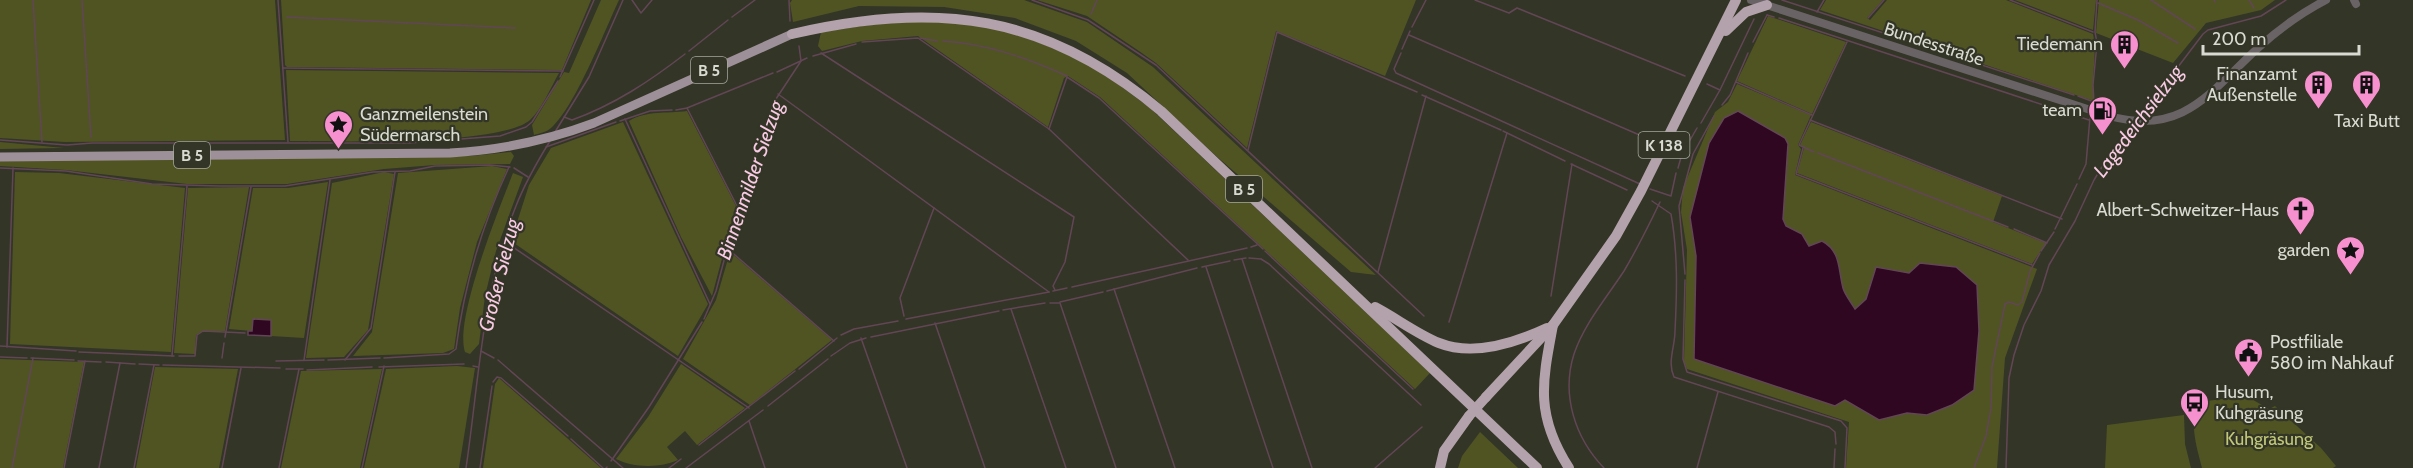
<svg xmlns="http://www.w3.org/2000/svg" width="2413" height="468" viewBox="0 0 2413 468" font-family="Cabin,sans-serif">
<rect width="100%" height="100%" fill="#333527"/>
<!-- green -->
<g fill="#505423" fill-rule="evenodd">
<path d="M0,0H275L285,140L65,142L0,138Z"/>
<path d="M281,0H591L562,70L287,67L285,65Z"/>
<path d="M601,0H619C604,32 575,107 551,128C547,132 540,133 534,135L532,125L564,72L569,73Z"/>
<path d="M792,0H1024L1087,22L1153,67L1376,275L1351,272L1215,155L1127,73L1076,41L1015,18L944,7L859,6L793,22L790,3Z"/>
<path d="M1037,0H1416L1385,76L1276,31L1247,148L1156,63L1139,51L1087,16Z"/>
<path d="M1826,0H1883L1867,18L1870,20L1887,0H2006L2093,34C2098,56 2090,78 2094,101L1820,10Z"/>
<path d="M2015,0H2096L2093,30Z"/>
<path d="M2099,0H2275L2261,10L2206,23L2173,63L2096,33Z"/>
<path d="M1768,16L1846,42L1812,114L1737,81Z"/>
<path d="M911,19L1003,28L1091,64L1150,108L1430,373L1415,389L1100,97L1068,76L1064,78L1048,127L918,36L862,41L822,51L818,46L821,32Z"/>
<path d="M286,70L559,73C551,87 542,109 530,120C500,146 336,141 290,141Z"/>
<path d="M1737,84L1811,115L1798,145L1801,149L1795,175L2037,269L2005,358L1997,468H1846L1849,422L1687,369L1684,362L1687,250L1681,212L1683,188L1715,112L1728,102ZM1788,144L1783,219L1786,226L1802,234L1809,246L1837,257L1843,291L1856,309L1866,299L1876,267L1977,285L1979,331L1974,390L1927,415L1907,413L1879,420L1845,400L1694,359L1696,256L1690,217Z"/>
<path d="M687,111L736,206L712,296L681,237L629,121C647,110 667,114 687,111Z"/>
<path d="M623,122L708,304L678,356L511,241L529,185L551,148Z"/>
<path d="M1811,122L2002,196L1993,222L2046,243L2032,264L1797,173L1804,148L1800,145Z"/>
<path d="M0,142L64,148L0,149Z"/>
<path d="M511,152L514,156L510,164L435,165L384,169L287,184H187L66,170L0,166V161L471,156Z"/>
<path d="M492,166L507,169L477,242L460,308L454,349L443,353L353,356L372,332L398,173Z"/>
<path d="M15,172L59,173L185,188L171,352L10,344Z"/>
<path d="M384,172L394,174L368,330L344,357L306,358L332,183Z"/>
<path d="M513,173L523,177L496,251L485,296L479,344L470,354L465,352C454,319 499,209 513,173Z"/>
<path d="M328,182L304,338L271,336V320L252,331L229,329L253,188H288Z"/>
<path d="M249,187L225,331H203L196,335L195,354L174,353L188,188Z"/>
<path d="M730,252L832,340L750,405L683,359L716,300Z"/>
<path d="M0,359L84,362L63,468H0Z"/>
<path d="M681,364L745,408L697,445L685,431L667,447L678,460C661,468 633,468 616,459L648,417Z"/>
<path d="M457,366L475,368L459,468H364L386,369Z"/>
<path d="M155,367L238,369L219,468H136Z"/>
<path d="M382,369L360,468H281L301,371Z"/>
<path d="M499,378L500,379L601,468H483L495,384Z"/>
<path d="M2238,397H2248L2269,409L2275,406L2321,448L2336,466L2333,468H2202C2197,448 2188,421 2199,402Z"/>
<path d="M2184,415L2185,444L2191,468H2105L2107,425Z"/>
<path d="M1480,432L1518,468H1458L1462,456Z"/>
</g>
<!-- water -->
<g fill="#2f0721" stroke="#624656" stroke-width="1.5">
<path d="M1738,111L1785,138L1788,144L1783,219L1786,226L1802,234L1809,246L1822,241C1841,251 1838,269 1843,288C1845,295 1851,302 1855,309L1866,299L1876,267L1909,273L1920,263L1956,267L1977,285L1979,331L1974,390L1952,405L1927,415L1907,413L1879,420L1845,400L1835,406L1694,359L1696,256L1690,217L1709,143L1724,118Z"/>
<path d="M253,319L271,320V336L248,335V331H252Z"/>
</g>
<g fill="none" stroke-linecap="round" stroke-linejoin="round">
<!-- stream -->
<g stroke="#624656" stroke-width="1.5">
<path d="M33,0L42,142"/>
<path d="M82,0L91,137"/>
<path d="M278,0L288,142"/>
<path d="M632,0L641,13L652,0"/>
<path d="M789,0L790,21"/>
<path d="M1032,0L1088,20L1156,65L1424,316"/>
<path d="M1475,0L1509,13L1517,8L1685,76"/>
<path d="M1782,0L2074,95"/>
<path d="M2010,0L2093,32"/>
<path d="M2151,0L2195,29"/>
<path d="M2214,0L2215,2"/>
<path d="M2249,0L2254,8"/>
<path d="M2098,3L2138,20L2178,43"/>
<path d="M1817,12L1824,0"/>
<path d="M1091,14L1097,0"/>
<path d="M1767,15L1774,17"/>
<path d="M287,17L515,28"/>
<path d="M732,17L755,0"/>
<path d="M1779,18L2089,120"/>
<path d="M1868,18L1884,0"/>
<path d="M1412,27L1426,0"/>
<path d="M1409,35L1651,140"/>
<path d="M920,38L937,41"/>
<path d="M943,41C988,44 1027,58 1067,76"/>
<path d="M862,42L918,38L1049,129L1188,260"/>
<path d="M1753,42L1767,15"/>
<path d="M1402,49L1410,31"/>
<path d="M689,51L728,20"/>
<path d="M821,53L1074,217L1065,262L1053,286L1055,290"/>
<path d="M1401,53L1394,69L1396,73L1640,184"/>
<path d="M813,56L856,44"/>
<path d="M283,68L563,71"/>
<path d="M777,72L807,58"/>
<path d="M560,77L594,0"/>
<path d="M1736,82L1812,115"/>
<path d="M1707,84L1720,90"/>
<path d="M778,94L1049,292"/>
<path d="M1422,95L1501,130"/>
<path d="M2078,96L2094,102"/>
<path d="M2094,103L2093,85L2097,43L2095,32L2097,0"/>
<path d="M1722,105L1730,95L1748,53"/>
<path d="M687,108L737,206"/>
<path d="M676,110L687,108L773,73"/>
<path d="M564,117L572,120C614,105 650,81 685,54"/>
<path d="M2140,117L2203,34L2208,30L2261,16L2286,0"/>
<path d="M625,119L710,304"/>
<path d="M1810,120L2062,219"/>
<path d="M620,121L650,111L672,110"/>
<path d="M1701,123L1720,90L1754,19"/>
<path d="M1049,129L1067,77L1099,98L1263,249"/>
<path d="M1503,131L1565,161"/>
<path d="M555,132L589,77L623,0"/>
<path d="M0,140L67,145L92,143H409L500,136L526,127L532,122L558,81"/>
<path d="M546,147L616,122"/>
<path d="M1803,148L1796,174L2032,265"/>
<path d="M1248,150L1277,32L1417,92"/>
<path d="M1814,152L1799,145L1847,42"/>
<path d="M1818,153L2008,227"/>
<path d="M1571,164L1627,190"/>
<path d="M0,168L66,171L152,184L219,186H285L373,172L410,171L435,166L490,165L510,167"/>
<path d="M514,168L528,177"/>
<path d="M1678,168L1682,154L1697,128"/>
<path d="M2079,179L2086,164L2090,117"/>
<path d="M1650,189L1671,196L1676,173"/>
<path d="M1652,201L1671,214C1678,253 1677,292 1675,331C1675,347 1667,362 1674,377L1829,427L1835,432L1836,444"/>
<path d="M2014,229L2047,243"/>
<path d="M2055,229L2077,184"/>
<path d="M504,241L749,408"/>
<path d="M1251,247L1257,245"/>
<path d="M728,249L834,341"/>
<path d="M1265,251L1413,389"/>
<path d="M2041,251L2054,232"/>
<path d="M1249,258L1261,259L1269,264L1421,405"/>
<path d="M1242,259L1312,468"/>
<path d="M1234,260L1246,258"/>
<path d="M1202,267L1230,261"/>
<path d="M1206,267L1273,468"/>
<path d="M1378,272L1426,96"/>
<path d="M1685,274L1679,206L1693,154L1714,116"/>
<path d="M1685,280L1683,359L1687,372L1841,421L1847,428L1845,468"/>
<path d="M1072,287L1247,248"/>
<path d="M1114,289L1175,468"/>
<path d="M1053,291L1067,288"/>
<path d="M1107,291L1197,268"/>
<path d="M1551,296L1572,164"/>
<path d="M1060,302L1103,292"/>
<path d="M1050,303H1060L1116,468"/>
<path d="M1011,309L1066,468"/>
<path d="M1003,310L1045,303"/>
<path d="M904,316L900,298L934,208"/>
<path d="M704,319L716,291L738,207L776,99L801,61L799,46"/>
<path d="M906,319L1049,292"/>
<path d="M1449,322L1507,133"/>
<path d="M935,323L985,468"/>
<path d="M841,335L854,329L898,321"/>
<path d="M225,337L251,187"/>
<path d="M871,337L999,311"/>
<path d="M861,338L907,468"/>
<path d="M0,346L76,351"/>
<path d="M7,347L13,168"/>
<path d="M481,351L494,358"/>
<path d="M79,352L174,356"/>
<path d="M172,356L187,186"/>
<path d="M179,356H195L197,335L203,331L245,333"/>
<path d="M831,356L850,343L866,338"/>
<path d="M0,357L27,358"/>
<path d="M31,358L74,360"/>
<path d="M222,358L224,343"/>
<path d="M384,358L449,354L456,349C464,286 482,225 509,167"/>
<path d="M304,360L330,180"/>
<path d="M328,360L380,358"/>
<path d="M345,360L371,328L395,172"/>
<path d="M498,360L623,468"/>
<path d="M78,361L101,362"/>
<path d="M276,361L324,360"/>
<path d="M106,362L135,364"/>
<path d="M139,364L159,365"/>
<path d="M163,365L280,368"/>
<path d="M473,366L478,367"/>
<path d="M379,367L464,364"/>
<path d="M286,369H303"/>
<path d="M799,369L837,338"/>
<path d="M307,370L372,367"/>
<path d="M493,382L497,377L501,378L568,436"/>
<path d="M768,406L828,359"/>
<path d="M749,421L765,468"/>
<path d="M571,439L603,468"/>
<path d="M699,445L795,371"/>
<path d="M611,461L649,407L702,322"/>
<path d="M12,468L33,358"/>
<path d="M64,468L85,361"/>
<path d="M99,468L120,363"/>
<path d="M134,468L154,365"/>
<path d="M222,468L241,368"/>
<path d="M279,468L299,369"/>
<path d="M362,468L384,366"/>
<path d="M466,468C479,381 482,289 516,206C525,183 537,162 550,141"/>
<path d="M480,468L492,386"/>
<path d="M606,468L607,467"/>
<path d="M669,468L681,459"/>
<path d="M686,468L763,410"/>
<path d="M1375,468L1422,427"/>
<path d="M1604,468C1575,438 1561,395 1574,354C1584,324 1607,297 1624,271C1637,249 1649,225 1660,202"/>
<path d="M1697,468L1718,392"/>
<path d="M1834,468L1835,449"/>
<path d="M1974,468L1986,436L1991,408L1992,367L2005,304L2009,302L2018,305L2022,302L2030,271L2040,253"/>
<path d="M2006,468L2009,378L2014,355L2024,325L2041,291L2049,265L2075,221L2094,180L2111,152L2135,123"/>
</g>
<!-- minor -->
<g stroke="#6a6366" stroke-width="8">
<path d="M1751,0L2109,116C2183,136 2209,93 2258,48C2279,29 2301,13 2326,0"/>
<path d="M2354,0L2356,4"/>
</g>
<!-- major -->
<path stroke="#9e9098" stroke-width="9" d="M0,157L450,153C501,150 546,141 594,123L792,34"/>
<!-- highway -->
<g stroke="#b3a2ab" stroke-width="10">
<path d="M1726,31L1746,12L1767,5"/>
<path d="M792,34C937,0 1046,14 1161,111L1537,468"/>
<path d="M1375,307C1396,318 1417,334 1439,343C1474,357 1515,343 1547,328"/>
<path d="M1553,325C1542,383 1535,415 1569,468"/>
<path d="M1486,397L1553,325L1616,236L1641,191L1736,0"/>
<path d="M1440,468L1444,451L1469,416"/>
</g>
<!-- highway-bridge -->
<path stroke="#b3a2ab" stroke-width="10" d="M1469,416L1486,397"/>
</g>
<!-- icons -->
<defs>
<symbol id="building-pin" viewBox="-11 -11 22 30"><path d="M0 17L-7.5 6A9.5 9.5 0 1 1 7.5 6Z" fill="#f790ce" stroke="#333527"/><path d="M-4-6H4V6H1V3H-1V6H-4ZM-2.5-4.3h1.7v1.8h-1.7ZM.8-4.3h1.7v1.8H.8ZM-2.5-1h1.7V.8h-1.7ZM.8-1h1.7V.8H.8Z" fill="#111"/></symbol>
<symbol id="fuel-pin" viewBox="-11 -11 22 30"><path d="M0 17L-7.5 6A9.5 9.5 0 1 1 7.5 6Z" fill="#f790ce" stroke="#333527"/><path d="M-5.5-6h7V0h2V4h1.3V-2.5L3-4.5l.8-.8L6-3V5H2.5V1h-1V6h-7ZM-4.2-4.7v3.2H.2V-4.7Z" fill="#111"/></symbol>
<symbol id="sight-pin" viewBox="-11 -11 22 30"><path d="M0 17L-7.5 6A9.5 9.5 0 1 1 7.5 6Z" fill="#f790ce" stroke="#333527"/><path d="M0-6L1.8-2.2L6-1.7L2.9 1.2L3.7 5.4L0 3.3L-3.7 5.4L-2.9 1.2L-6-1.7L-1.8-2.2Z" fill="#111"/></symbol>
<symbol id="church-pin" viewBox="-11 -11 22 30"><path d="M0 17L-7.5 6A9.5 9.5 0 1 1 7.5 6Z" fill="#f790ce" stroke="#333527"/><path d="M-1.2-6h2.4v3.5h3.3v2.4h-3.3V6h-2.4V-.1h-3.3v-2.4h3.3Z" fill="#111"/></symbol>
<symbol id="civic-pin" viewBox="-11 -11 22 30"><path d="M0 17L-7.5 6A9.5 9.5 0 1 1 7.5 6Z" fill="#f790ce" stroke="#333527"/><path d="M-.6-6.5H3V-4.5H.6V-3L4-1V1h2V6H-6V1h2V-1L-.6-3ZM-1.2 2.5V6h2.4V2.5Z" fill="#111"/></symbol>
<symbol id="bus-pin" viewBox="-11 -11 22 30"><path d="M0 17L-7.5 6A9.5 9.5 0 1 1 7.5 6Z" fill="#f790ce" stroke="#333527"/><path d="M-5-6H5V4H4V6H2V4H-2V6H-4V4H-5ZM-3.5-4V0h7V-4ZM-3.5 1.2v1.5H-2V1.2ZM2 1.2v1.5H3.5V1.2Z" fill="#111"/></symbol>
</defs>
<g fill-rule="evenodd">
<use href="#building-pin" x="2108" y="28" width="33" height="45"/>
<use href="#building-pin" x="2302" y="68" width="33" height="45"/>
<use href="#building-pin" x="2350" y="68" width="33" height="45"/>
<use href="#fuel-pin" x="2086" y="94" width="33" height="45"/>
<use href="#sight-pin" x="322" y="108" width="33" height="45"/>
<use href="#church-pin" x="2284" y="194" width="33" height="45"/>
<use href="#sight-pin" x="2334" y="234" width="33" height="45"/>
<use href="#civic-pin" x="2232" y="336" width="33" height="45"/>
<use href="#bus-pin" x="2178" y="386" width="33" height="45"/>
</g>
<g text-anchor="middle" stroke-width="4.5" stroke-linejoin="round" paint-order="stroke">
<!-- shield labels -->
<g fill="#333527" stroke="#a7a89e" stroke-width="1.5">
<rect x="691" y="57" width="36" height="26" rx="4.5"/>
<rect x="1638.5" y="132" width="51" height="26" rx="4.5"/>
<rect x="174" y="142" width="36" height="26" rx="4.5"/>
<rect x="1226" y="176" width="36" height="26" rx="4.5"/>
</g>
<g font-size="16" font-weight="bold" fill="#d9dad1">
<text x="709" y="76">B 5</text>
<text x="1664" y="151">K 138</text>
<text x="192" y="161">B 5</text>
<text x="1244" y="195">B 5</text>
</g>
<!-- street labels -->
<g font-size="18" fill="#d9dad1" stroke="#333527">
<text transform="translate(1934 44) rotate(18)" y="6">Bundesstraße</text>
</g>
<!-- poi labels -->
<g font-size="18" fill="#d9dad1" stroke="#333527" text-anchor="end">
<text x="2103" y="50">Tiedemann</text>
<text x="2297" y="80">Finanzamt<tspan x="2297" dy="21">Außenstelle</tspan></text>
<text x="2082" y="116">team</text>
<text x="360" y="120" text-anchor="start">Ganzmeilenstein<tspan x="360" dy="21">Südermarsch</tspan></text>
<text x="2367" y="127" text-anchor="middle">Taxi Butt</text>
<text x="2279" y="216">Albert-Schweitzer-Haus</text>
<text x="2330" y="256">garden</text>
<text x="2270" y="348" text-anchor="start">Postfiliale<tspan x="2270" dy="21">580 im Nahkauf</tspan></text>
<text x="2215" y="398" text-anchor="start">Husum,<tspan x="2215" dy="21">Kuhgräsung</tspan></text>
</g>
<!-- park labels -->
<g font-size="18" fill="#c1c878" stroke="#333527">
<text x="2269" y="445">Kuhgräsung</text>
</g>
<!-- water labels -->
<g font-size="20" font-style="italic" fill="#f8cae3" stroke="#333527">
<text transform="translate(2138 121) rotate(-53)" y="7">Lagedeichsielzug</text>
<text transform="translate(750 180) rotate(-71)" y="7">Binnenmilder Sielzug</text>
<text transform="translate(499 275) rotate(-76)" y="7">Großer Sielzug</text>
</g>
</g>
<!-- scale -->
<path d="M2203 45v9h156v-9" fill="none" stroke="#d9dad1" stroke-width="3"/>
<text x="2212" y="45" font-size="18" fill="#d9dad1" stroke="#333527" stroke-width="4.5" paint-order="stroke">200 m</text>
</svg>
